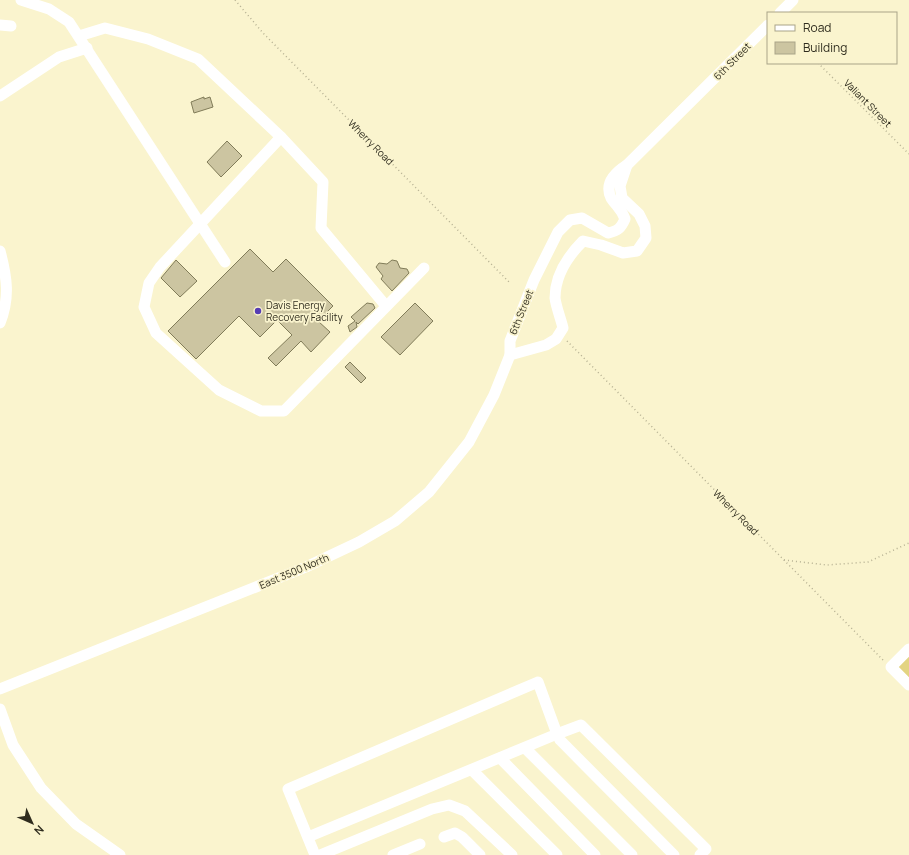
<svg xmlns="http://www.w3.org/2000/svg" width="909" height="855" viewBox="0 0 909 855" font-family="Manrope,sans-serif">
<rect width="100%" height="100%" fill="#faf4ce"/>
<!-- green -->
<path fill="#e3d482" d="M909,654V678L897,666Z"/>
<!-- building -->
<g fill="#ccc5a1" stroke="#817c59">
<path d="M204,97V99L210,97L213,107L194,113L191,102Z"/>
<path d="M227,141L242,156L221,177L207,162Z"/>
<path d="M250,249L273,272L286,259L333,306L318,321L330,332L311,352L301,341L276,366L268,358L292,335L277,320L260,337L239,316L196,359L168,331Z"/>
<path d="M176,260L197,281L180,297L161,278Z"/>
<path d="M392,260L397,261L400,268L407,269L409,273L392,291L381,279L383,276L376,267L379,263L387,264Z"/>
<path d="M367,303L373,304L375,308L358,324L356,322L357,327L350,332L348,326L355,321L351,317Z"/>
<path d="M415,303L433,321L400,355L381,337Z"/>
<path d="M350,362L366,378L361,383L345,367Z"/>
</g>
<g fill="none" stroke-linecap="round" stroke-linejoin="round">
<!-- path -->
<g stroke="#b6b193" stroke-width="1.5" stroke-dasharray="1 3" stroke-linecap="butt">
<path d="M235,0L263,33L510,283"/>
<path d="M818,63L909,154"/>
<path d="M567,341L884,661"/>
<path d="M784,560L827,565L868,562L909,543"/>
</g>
<!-- minor -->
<g stroke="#fff" stroke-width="11">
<path d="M21,0L49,9L69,22L225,262"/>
<path d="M780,13L793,0"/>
<path d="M0,25L11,26"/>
<path d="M79,36L105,28L148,39L198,59L281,137L323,182L321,228L386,306"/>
<path d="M0,96L59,57L87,48"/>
<path d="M281,137L160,267L149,283L144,307L156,333L219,390L261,411H284L424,268"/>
<path d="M0,251C7,277 10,298 0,323"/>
<path d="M510,355L546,345L556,339L563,328C561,319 556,307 555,298C555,276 568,256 583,241L601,245L623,253L637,251L646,238L645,226L639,214L622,198L620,186L627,165"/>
<path d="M909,649L891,667L909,685"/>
<path d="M0,689L306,567L359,542L395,521L429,492L469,442L494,395L510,355V341L534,280L558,232L570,220L582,218L608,233C618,231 621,228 625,219C621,208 616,206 611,198C604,183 616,172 627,165L768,25"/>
<path d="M0,709L13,745L41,788L76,824L120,855"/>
<path d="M525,748L632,855"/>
<path d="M500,758L595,855"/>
<path d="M472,770L557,855"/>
<path d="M308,837L557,734L538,682L288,789L315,855"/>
<path d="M444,837L455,833L462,837L480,855"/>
<path d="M320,855L432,809L449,805L465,811L512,855"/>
<path d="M393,855L420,844"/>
<path d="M674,855L560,740L557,734L581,725L706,849L700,855"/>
</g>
</g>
<!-- markers -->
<circle fill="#563cb4" stroke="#faf4ce" stroke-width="1.5" cx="258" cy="311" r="4"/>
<g text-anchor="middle" stroke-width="3.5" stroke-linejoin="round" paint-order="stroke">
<!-- street labels -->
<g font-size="10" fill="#2f2c1e" stroke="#faf4ce">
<text transform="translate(732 61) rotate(-45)" y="4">6th Street</text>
<text transform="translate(868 103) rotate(45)" y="4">Valiant Street</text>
<text transform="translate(371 142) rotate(45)" y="4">Wherry Road</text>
<text transform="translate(521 312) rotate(-68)" y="4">6th Street</text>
<text transform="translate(736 512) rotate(45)" y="4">Wherry Road</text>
<text transform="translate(294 571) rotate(-23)" y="4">East 3500 North</text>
</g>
<!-- poi labels -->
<g font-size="10" fill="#2f2c1e" stroke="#faf4ce" text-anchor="start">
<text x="266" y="309">Davis Energy<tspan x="266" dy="12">Recovery Facility</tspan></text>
</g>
</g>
<!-- legend -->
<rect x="767" y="12" width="130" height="52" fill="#faf4ce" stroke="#a9a488"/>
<rect x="775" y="25" width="20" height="6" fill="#ffffff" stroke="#a9a488"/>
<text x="803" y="32" font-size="12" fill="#2f2c1e">Road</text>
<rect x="775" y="42" width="20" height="12" fill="#ccc5a1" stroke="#a9a488"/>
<text x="803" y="52" font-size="12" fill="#2f2c1e">Building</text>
<!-- north arrow -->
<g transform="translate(32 823) rotate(135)" stroke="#faf4ce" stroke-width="3" paint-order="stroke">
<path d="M0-3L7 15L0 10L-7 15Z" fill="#2f2c1e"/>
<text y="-6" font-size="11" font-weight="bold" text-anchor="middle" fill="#2f2c1e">N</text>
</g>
</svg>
